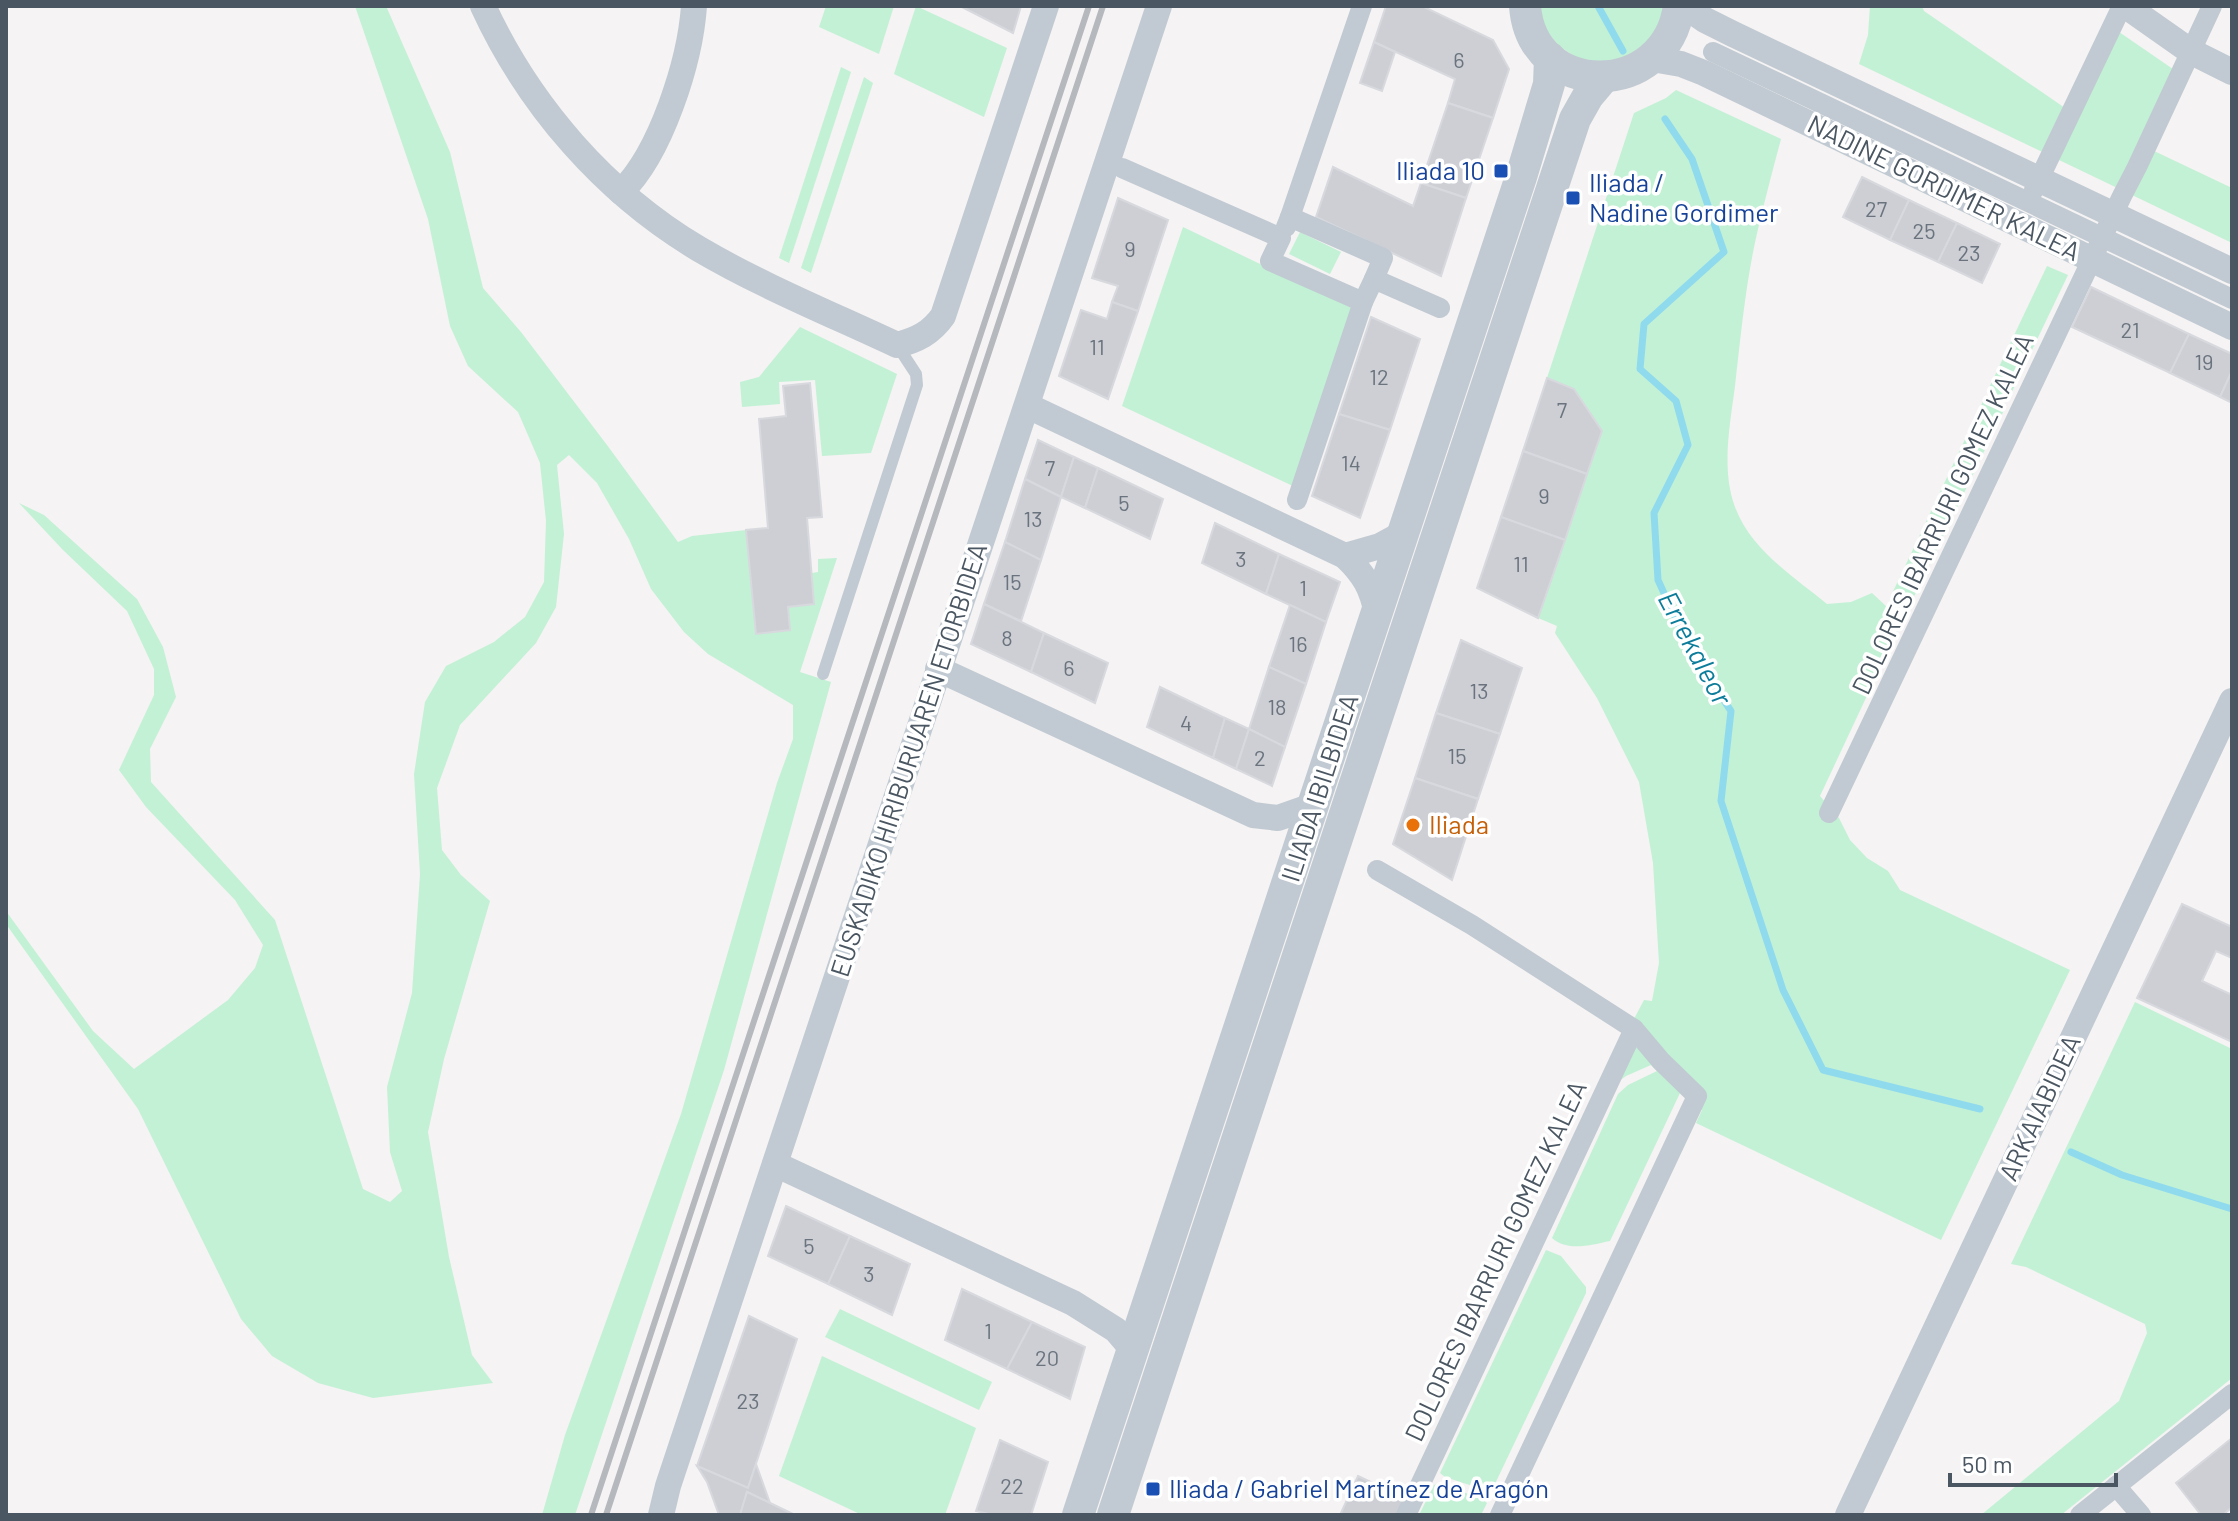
<svg xmlns="http://www.w3.org/2000/svg" width="2238" height="1521" viewBox="0 0 2238 1521" font-family="Barlow,sans-serif">
<rect width="100%" height="100%" fill="#f5f3f3"/>
<!-- green -->
<g fill="#c3f1d5">
<path d="M355,6H386L450,152L483,288L521,332L607,445L678,542L692,536L746,530L756,633L790,630L788,607L814,604L812,573L818,572V559L837,558L800,672L831,682L724,1070L575,1515H542L565,1435L681,1114L777,783L793,739V705L708,654L684,632L651,589L629,539L597,483L569,455L557,465L564,534L556,607L536,643L460,725L437,788L442,850L461,875L490,901L444,1059L428,1132L449,1257L472,1355L493,1383L373,1398L318,1383L272,1356L241,1319L138,1109L6,924V911L93,1031L134,1069L228,1000L255,968L263,945L235,900L146,807L119,770L154,695V669L127,611L63,550L19,503L44,515L137,599L163,647L176,697L150,749L151,782L275,920L363,1189L390,1202L402,1191L390,1152L387,1087L412,993L420,874L414,774L425,702L446,666L494,642L525,617L544,582L546,521L540,463L518,412L468,366L450,326L428,219Z"/>
<path d="M826,6H894L879,54L819,27Z"/>
<path d="M916,6L1007,48L984,117L894,74Z"/>
<path d="M1538,6H1667L1655,37L1620,61L1598,63L1577,58L1559,46L1545,29Z"/>
<path d="M1870,6H1922L1924,11L2065,108L2106,23L2186,78L2152,150L2232,188V243L1859,64L1868,35Z"/>
<path d="M841,67L851,72L789,263L779,258Z"/>
<path d="M864,77L873,83L811,273L801,268Z"/>
<path d="M1676,90L1781,139C1773,169 1765,199 1758,229C1746,280 1741,333 1735,386C1730,425 1721,469 1735,507C1751,550 1793,576 1827,604L1851,602L1872,593L1902,621L1820,796L1839,818L1850,840L1867,858L1888,871L1900,890L2070,970L1941,1240L1696,1123L1702,1110L1680,1093L1610,1241C1591,1245 1568,1252 1552,1238L1618,1094L1628,1085L1657,1071L1651,1065L1626,1076L1615,1084L1634,1019L1644,1000L1652,1001L1659,963L1653,863L1639,782L1597,698L1555,633L1557,626L1538,618L1602,431L1574,389L1547,378L1634,113L1666,98Z"/>
<path d="M1183,227L1354,309L1295,487L1122,406Z"/>
<path d="M1300,232L1341,252L1330,274L1289,254Z"/>
<path d="M2047,266L2068,275L2008,400L1988,390Z"/>
<path d="M800,327L897,374L871,453L822,456L815,380L779,382L780,404L742,407L740,382L759,377Z"/>
<path d="M1985,397L2005,408L1906,613L1890,598Z"/>
<path d="M2135,1002L2232,1049V1378L2061,1515H1981L2119,1401L2147,1333L2145,1324L2026,1267L2011,1264Z"/>
<path d="M1546,1250L1561,1256L1586,1287V1293L1493,1488L1485,1490L1445,1477L1440,1473Z"/>
<path d="M840,1309L992,1382L979,1410L825,1337Z"/>
<path d="M822,1356L976,1428L945,1515H862L779,1476Z"/>
<path d="M1439,1483L1482,1499L1487,1503L1481,1515H1419L1434,1485Z"/>
</g>
<g fill="none" stroke-linecap="round" stroke-linejoin="round">
<!-- stream -->
<g stroke="#90daee" stroke-width="7">
<path d="M1598,6L1623,51"/>
<path d="M1665,119L1692,159L1724,252L1644,324L1640,369L1676,401L1688,445L1654,513L1658,580L1690,650L1731,711L1721,801L1783,990L1823,1070L1980,1109"/>
<path d="M2071,1152L2122,1175L2232,1209"/>
</g>
</g>
<!-- building -->
<g fill="#cdcfd5" stroke="#d7d9de" stroke-width="2">
<path d="M960,6H1021L1013,33Z"/>
<path d="M1386,6H1422L1493,40L1509,69L1493,118L1448,103L1455,79L1374,42Z"/>
<path d="M1374,42L1395,52L1382,91L1360,83Z"/>
<path d="M1448,103L1493,118L1466,198L1421,183Z"/>
<path d="M1333,167L1413,206L1421,183L1466,198L1441,276L1316,217Z"/>
<path d="M1862,177L1909,200L1890,240L1843,217Z"/>
<path d="M1118,198L1168,220L1138,311L1112,302L1118,286L1092,278Z"/>
<path d="M1909,200L1957,223L1938,262L1890,240Z"/>
<path d="M1957,223L2000,244L1982,283L1938,262Z"/>
<path d="M2091,287L2189,334L2170,373L2072,327Z"/>
<path d="M1112,302L1138,311L1108,399L1059,376L1081,310L1107,319Z"/>
<path d="M1371,317L1420,339L1390,430L1339,414Z"/>
<path d="M2189,334L2232,354V371L2220,397L2170,373Z"/>
<path d="M2232,371V403L2220,397Z"/>
<path d="M1547,378L1574,389L1602,431L1587,474L1523,451Z"/>
<path d="M810,383L822,517L807,518L814,604L788,607L790,630L756,634L746,530L768,528L759,419L786,416L783,386Z"/>
<path d="M1339,414L1390,430L1360,518L1312,496Z"/>
<path d="M1038,440L1074,457L1061,497L1025,479Z"/>
<path d="M1523,451L1587,474L1565,540L1501,517Z"/>
<path d="M1074,457L1098,468L1085,508L1061,497Z"/>
<path d="M1098,468L1163,499L1150,539L1085,508Z"/>
<path d="M1025,479L1061,497L1041,560L1005,542Z"/>
<path d="M1501,517L1565,540L1538,618L1477,588Z"/>
<path d="M1215,523L1279,554L1266,594L1202,563Z"/>
<path d="M1005,542L1041,560L1021,621L984,604Z"/>
<path d="M1279,554L1340,582L1326,622L1266,594Z"/>
<path d="M984,604L1044,633L1031,672L971,644Z"/>
<path d="M1290,605L1326,622L1306,684L1269,667Z"/>
<path d="M1044,633L1108,663L1095,703L1031,672Z"/>
<path d="M1461,640L1522,668L1500,734L1436,713Z"/>
<path d="M1269,667L1306,684L1285,747L1249,729Z"/>
<path d="M1160,687L1225,718L1213,758L1147,727Z"/>
<path d="M1436,713L1500,734L1478,799L1415,778Z"/>
<path d="M1225,718L1249,729L1236,769L1213,758Z"/>
<path d="M1249,729L1285,747L1272,786L1236,769Z"/>
<path d="M1415,778L1478,799L1452,880L1393,844Z"/>
<path d="M2182,904L2232,927V958L2216,951L2202,981L2232,995V1042L2137,998Z"/>
<path d="M786,1206L850,1236L828,1284L768,1256Z"/>
<path d="M850,1236L910,1264L892,1315L828,1284Z"/>
<path d="M962,1289L1032,1322L1007,1369L945,1340Z"/>
<path d="M749,1316L797,1339L748,1488L697,1466Z"/>
<path d="M1032,1322L1085,1347L1070,1399L1007,1369Z"/>
<path d="M2232,1438V1507L2223,1515H2201L2176,1483Z"/>
<path d="M1000,1440L1048,1462L1031,1515H993L976,1511Z"/>
<path d="M756,1464L770,1503L747,1492L740,1515H719L707,1482L697,1466L748,1488Z"/>
<path d="M1358,1476L1406,1499L1399,1515H1340Z"/>
<path d="M747,1492L770,1503L795,1515H740Z"/>
</g>
<g fill="none" stroke-linecap="round" stroke-linejoin="round">
<!-- service -->
<path stroke="#c1cad2" stroke-width="12" d="M823,674L917,385L916,374L897,345"/>
<!-- pedestrian -->
<g stroke="#c1cad2" stroke-width="20">
<path d="M1713,52L2232,299"/>
<path d="M1122,168L1281,238L1270,261L1363,302L1374,279L1440,308"/>
<path d="M2034,190L2122,6"/>
<path d="M1290,217L1362,6"/>
<path d="M1286,227L1290,217L1383,258L1374,279"/>
<path d="M1297,500L1363,302"/>
<path d="M1829,813L2122,196L2137,167L2212,6"/>
<path d="M1377,870L1472,925L1634,1029L1661,1061L1697,1096L1500,1515"/>
<path d="M2116,1486L2141,1515"/>
<path d="M1406,1515L1634,1029"/>
<path d="M2080,1515L2232,1394"/>
</g>
<!-- minor -->
<g stroke="#c1cad2" stroke-width="26">
<path d="M483,6C529,106 605,193 699,249C762,286 831,314 897,345C917,340 931,333 943,316L1046,6"/>
<path d="M1685,6L1705,20L1733,34L2232,271"/>
<path d="M2126,6L2190,51L2232,72"/>
<path d="M1652,59L1681,64L1704,73L2232,327"/>
<path d="M621,192C661,153 690,62 694,6"/>
<path d="M1028,406L1345,556C1364,574 1372,588 1377,614"/>
<path d="M1345,556L1380,546L1404,533"/>
<path d="M938,669L1253,815L1278,818L1315,805"/>
<path d="M775,1164L1073,1303L1116,1330L1133,1350"/>
<path d="M661,1515L668,1486L1159,6"/>
<path d="M1848,1515L2232,701"/>
</g>
<!-- tertiary -->
<g stroke="#c1cad2" stroke-width="32">
<path d="M1525,6C1532,100 1666,100 1679,6"/>
<path d="M1078,1515L1521,177L1549,84L1550,58"/>
<path d="M1113,1515L1575,119L1588,96L1604,77"/>
</g>
<!-- rail -->
<g stroke="#b5b8bd" stroke-width="6">
<path d="M591,1515L1089,6"/>
<path d="M606,1515L1103,6"/>
</g>
</g>
<!-- markers -->
<g fill="#1a4fb4" stroke="#fff" stroke-width="3">
<rect x="1493" y="163" width="16" height="16" rx="4"/>
<rect x="1565" y="190" width="16" height="16" rx="4"/>
<rect x="1145" y="1481" width="16" height="16" rx="4"/>
</g>
<circle fill="#e8710a" stroke="#fff" stroke-width="3" cx="1413" cy="825" r="8"/>
<g text-anchor="middle" stroke-width="7" stroke-linejoin="round" paint-order="stroke">
<!-- number labels -->
<g font-size="22" fill="#6b747e">
<text x="1459" y="68">6</text>
<text x="1876" y="217">27</text>
<text x="1924" y="239">25</text>
<text x="1130" y="257">9</text>
<text x="1969" y="261">23</text>
<text x="2130" y="338">21</text>
<text x="1097" y="355">11</text>
<text x="2204" y="370">19</text>
<text x="1379" y="385">12</text>
<text x="1562" y="418">7</text>
<text x="1351" y="471">14</text>
<text x="1050" y="476">7</text>
<text x="1544" y="504">9</text>
<text x="1124" y="511">5</text>
<text x="1033" y="527">13</text>
<text x="1241" y="567">3</text>
<text x="1521" y="572">11</text>
<text x="1012" y="590">15</text>
<text x="1303" y="596">1</text>
<text x="1007" y="646">8</text>
<text x="1298" y="652">16</text>
<text x="1069" y="676">6</text>
<text x="1479" y="699">13</text>
<text x="1277" y="715">18</text>
<text x="1186" y="731">4</text>
<text x="1457" y="764">15</text>
<text x="1260" y="766">2</text>
<text x="809" y="1254">5</text>
<text x="869" y="1282">3</text>
<text x="988" y="1339">1</text>
<text x="1047" y="1366">20</text>
<text x="748" y="1409">23</text>
<text x="1012" y="1494">22</text>
</g>
<!-- transit labels -->
<g font-size="26" fill="#164399" stroke="#fff" text-anchor="start">
<text x="1485" y="180" text-anchor="end">Iliada 10</text>
<text x="1589" y="192">Iliada /<tspan x="1589" dy="30">Nadine Gordimer</tspan></text>
<text x="1169" y="1498">Iliada / Gabriel Martínez de Aragón</text>
</g>
<!-- street labels -->
<g font-size="26" fill="#4a5661" stroke="#fff">
<text transform="translate(1944 188) rotate(26)" y="9">NADINE GORDIMER KALEA</text>
<text transform="translate(1943 514) rotate(-65)" y="9">DOLORES IBARRURI GOMEZ KALEA</text>
<text transform="translate(909 760) rotate(-72)" y="9">EUSKADIKO HIRIBURUAREN ETORBIDEA</text>
<text transform="translate(1320 788) rotate(-72)" y="9">ILIADA IBILBIDEA</text>
<text transform="translate(2040 1108) rotate(-65)" y="9">ARKAIABIDEA</text>
<text transform="translate(1496 1261) rotate(-65)" y="9">DOLORES IBARRURI GOMEZ KALEA</text>
</g>
<!-- food labels -->
<g font-size="26" fill="#c56008" stroke="#fff" text-anchor="start">
<text x="1429" y="834">Iliada</text>
</g>
<!-- water labels -->
<g font-size="28" font-style="italic" fill="#0c7c9b" stroke="#fff">
<text transform="translate(1695 648) rotate(62)" y="10">Errekaleor</text>
</g>
</g>
<!-- border -->
<rect width="2238" height="1521" fill="none" stroke="#4a5661" stroke-width="16"/>
<!-- scale -->
<path d="M1950 1473v12h166v-12" fill="none" stroke="#4a5661" stroke-width="4"/>
<text x="1962" y="1473" font-size="24" fill="#4a5661" stroke="#ffffff" stroke-width="6" paint-order="stroke">50 m</text>
</svg>
